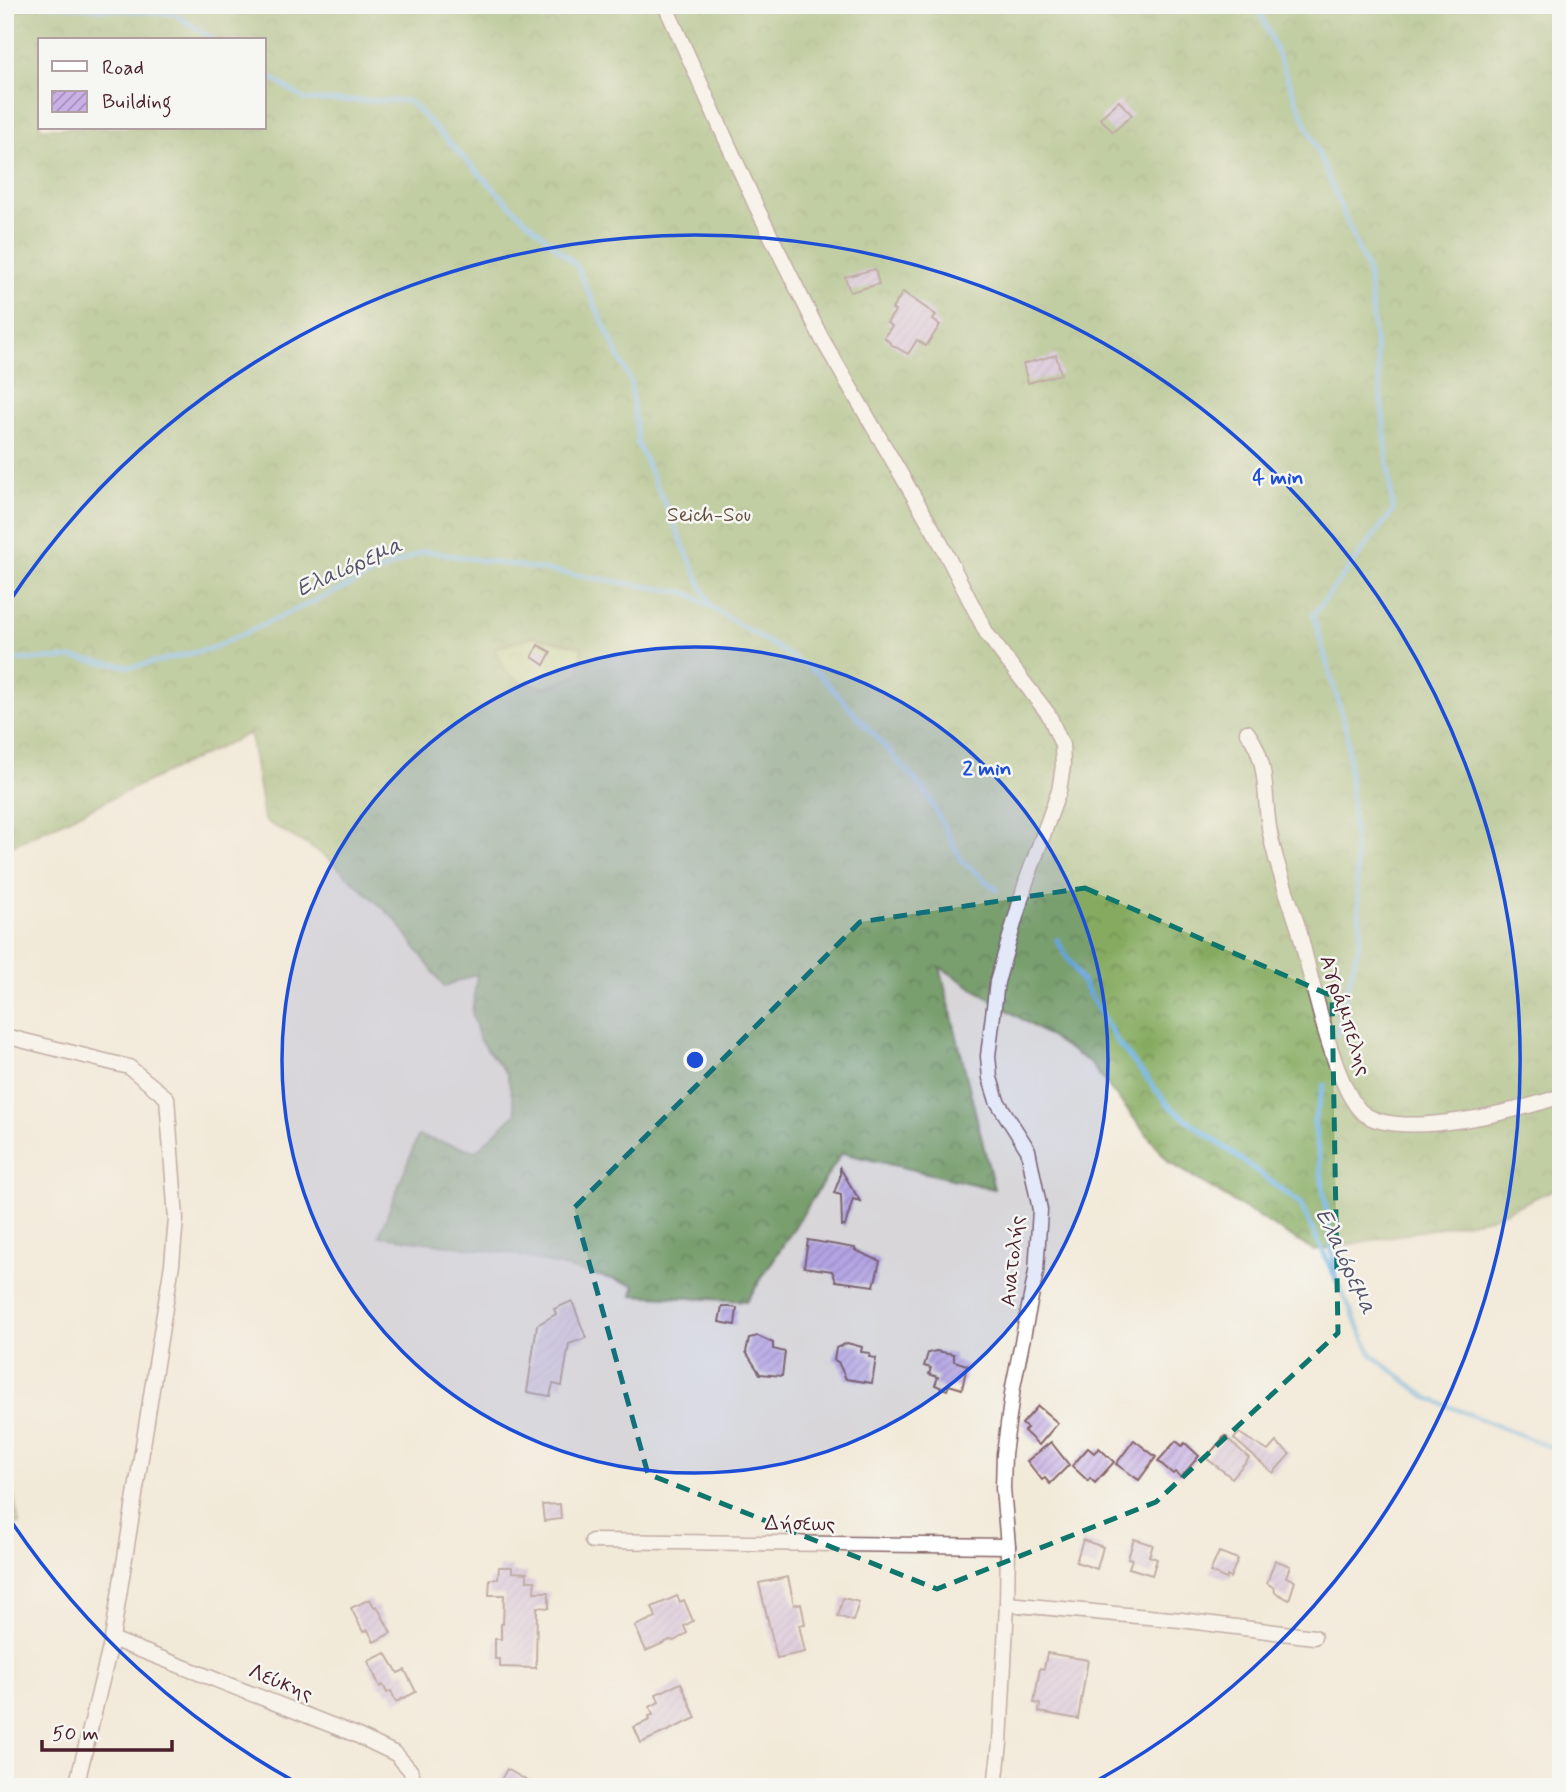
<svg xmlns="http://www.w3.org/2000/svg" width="1566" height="1792" viewBox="0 0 1566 1792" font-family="Mynerve,sans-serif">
<defs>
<pattern id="forest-crowns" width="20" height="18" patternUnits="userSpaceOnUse" patternTransform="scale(1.75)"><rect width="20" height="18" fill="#86ab60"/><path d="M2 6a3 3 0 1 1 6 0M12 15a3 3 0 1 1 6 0" fill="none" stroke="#708b4f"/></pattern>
<pattern id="park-crowns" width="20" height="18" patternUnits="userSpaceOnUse" patternTransform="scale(1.75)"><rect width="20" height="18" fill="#a9c66d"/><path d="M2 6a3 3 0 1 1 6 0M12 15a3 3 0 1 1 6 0" fill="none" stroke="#8ca05a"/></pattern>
<pattern id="building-hatch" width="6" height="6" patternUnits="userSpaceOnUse" patternTransform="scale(1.75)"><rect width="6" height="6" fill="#c9b1e6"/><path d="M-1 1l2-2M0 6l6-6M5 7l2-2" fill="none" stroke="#a58fbb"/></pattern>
</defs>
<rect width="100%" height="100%" fill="#f6f6f2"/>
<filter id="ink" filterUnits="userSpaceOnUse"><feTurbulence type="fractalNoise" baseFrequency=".0143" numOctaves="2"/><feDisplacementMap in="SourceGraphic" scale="14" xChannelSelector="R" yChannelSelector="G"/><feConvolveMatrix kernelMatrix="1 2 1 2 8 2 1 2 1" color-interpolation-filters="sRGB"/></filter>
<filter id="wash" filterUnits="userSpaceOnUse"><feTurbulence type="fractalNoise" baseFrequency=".00686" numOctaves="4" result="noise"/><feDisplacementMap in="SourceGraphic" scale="28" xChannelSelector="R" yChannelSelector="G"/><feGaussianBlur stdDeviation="1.57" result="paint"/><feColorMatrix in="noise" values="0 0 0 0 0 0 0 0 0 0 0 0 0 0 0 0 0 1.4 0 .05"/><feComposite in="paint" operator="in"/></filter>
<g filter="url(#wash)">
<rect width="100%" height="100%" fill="#f2ead9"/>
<!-- grass -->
<path fill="#a9c66d" stroke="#7a724c" stroke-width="2" d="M5,1450L19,1524L5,1526Z"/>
<!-- forest -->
<path fill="url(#forest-crowns)" stroke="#686546" stroke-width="2" fill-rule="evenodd" d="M5,5H1561V1186L1491,1218L1314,1251L1169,1162L1089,1062L940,967L994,1189L842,1153L747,1301L632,1295L635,1285L513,1254L379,1236L418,1136L476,1151L516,1113L507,1074L480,1041L472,1013L477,974L444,987L395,919L324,855L264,820L250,733L5,849ZM40,40H264V128H40Z"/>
<!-- park -->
<path fill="url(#park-crowns)" stroke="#7a724c" stroke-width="2" d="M532,636L582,647L579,675L546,688L521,682L507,673L494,649Z"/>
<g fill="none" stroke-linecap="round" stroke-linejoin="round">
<!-- stream -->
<g stroke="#6db2e3" stroke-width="5">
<path d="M49,5L174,14L214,40"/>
<path d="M1257,5L1368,272L1393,511L1313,615L1347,732L1361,935L1336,1034"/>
<path d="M264,73L306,100L409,101L511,206L576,265L630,380L638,444L711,607"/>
<path d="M5,660L74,658L133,667L210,649L424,551L688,593L818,673L926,792L962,861L997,890"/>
<path d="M1057,940L1119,1044L1170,1107L1300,1203L1372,1355L1428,1398L1561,1451"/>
<path d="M1324,1085L1314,1121L1335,1272"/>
</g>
</g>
<g id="blocks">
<!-- building -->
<g fill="url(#building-hatch)">
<path d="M1119,101L1132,115L1113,132L1100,118Z"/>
<path d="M875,269L879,284L850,292L845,277Z"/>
<path d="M903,292L936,315L933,320L940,325L926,346L917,340L908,354L892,345L884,337L892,326L887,323L895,311L892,309Z"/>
<path d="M1056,355L1061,374L1028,383L1023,364Z"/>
<path d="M538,645L551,652L544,665L532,657Z"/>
<path d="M840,1168L860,1201L853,1199L845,1226H842L841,1195L834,1193L840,1177Z"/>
<path d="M808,1240L855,1248V1250L880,1261L874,1286L836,1281L832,1271L804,1267Z"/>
<path d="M572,1301L586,1338L569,1344L562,1386L553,1384L550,1396L527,1392L537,1325L556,1314L554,1309Z"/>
<path d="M722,1306L737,1308L735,1325L719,1322Z"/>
<path d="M758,1336L773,1343V1349L785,1352L782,1376L760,1374L746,1352L749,1338Z"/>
<path d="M847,1343L862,1347L861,1352L870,1353L869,1357L876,1358L872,1383L846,1379L838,1362L834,1360L836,1348Z"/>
<path d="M936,1351L954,1354V1361L967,1365L962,1389L949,1385L947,1390L935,1385L938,1377L929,1374L931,1368L924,1366L928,1353Z"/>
<path d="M1038,1406L1058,1423L1039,1445L1024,1431L1027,1428L1022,1424Z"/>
<path d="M1239,1433L1268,1451L1276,1442L1290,1454L1273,1473L1234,1439Z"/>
<path d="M1225,1436L1249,1458L1232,1478L1206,1458Z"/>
<path d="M1134,1440L1156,1457L1139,1480L1116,1464Z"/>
<path d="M1176,1441L1182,1446L1185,1443L1199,1456L1181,1477L1175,1472L1173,1474L1158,1461Z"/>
<path d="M1051,1442L1069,1465L1050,1484L1045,1478L1042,1480L1027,1461Z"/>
<path d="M1088,1448L1094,1453L1099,1448L1114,1462L1095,1483L1090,1478L1088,1481L1072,1466Z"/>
<path d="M560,1504L561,1519L544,1521L542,1505Z"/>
<path d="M1134,1539L1153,1545L1149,1556L1157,1559L1152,1575L1129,1568L1132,1559L1128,1558Z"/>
<path d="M1083,1540L1103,1547L1097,1569L1076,1562Z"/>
<path d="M1219,1552L1238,1559L1230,1578L1227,1576L1226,1579L1210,1572Z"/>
<path d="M1275,1560L1290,1566L1286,1577L1295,1581L1289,1600L1275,1592L1274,1588L1267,1583Z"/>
<path d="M499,1567H512V1572L527,1573V1581H535L534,1592H549V1608L537,1607L536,1668L500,1667V1659H495V1639H501V1624H503L504,1595H489L490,1579H498Z"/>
<path d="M788,1577L794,1605L801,1603L805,1624L799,1625L805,1652L777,1658L759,1583Z"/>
<path d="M677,1596L680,1602L684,1600L693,1621L684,1626L687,1633L674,1641L670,1640L646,1651L635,1626L656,1617L652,1607Z"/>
<path d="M843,1598L859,1602L853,1621L838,1616Z"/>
<path d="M370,1599L374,1607L377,1606L391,1633L374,1642L368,1630L363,1632L351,1608Z"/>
<path d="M386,1653L398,1673L405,1670L416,1692L396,1702L391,1691L387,1693L383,1685L380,1687L368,1661Z"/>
<path d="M1047,1653L1088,1660L1078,1719L1039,1712L1040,1704L1034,1703L1040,1668L1044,1669Z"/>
<path d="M681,1683L696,1718L641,1743L634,1727L650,1720L649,1716L653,1715L650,1707L659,1702L656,1694Z"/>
<path d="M507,1769L538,1787H497Z"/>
</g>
</g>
</g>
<g filter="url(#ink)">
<use href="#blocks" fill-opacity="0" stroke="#856668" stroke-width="2"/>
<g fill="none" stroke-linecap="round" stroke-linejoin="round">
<defs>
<g id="minor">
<path d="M665,5L757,208L822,339L938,538L987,634L1049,715L1062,745L1063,766L1059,791L1026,882L997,982L988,1056L990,1078L997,1101L1028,1150L1040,1210L1036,1272L1013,1387L1004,1454L1003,1488L1008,1546L1007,1604L1000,1743L995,1787"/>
<path d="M1247,732C1270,762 1263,798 1270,833C1276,866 1289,898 1299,930C1309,968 1335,1093 1364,1114C1402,1140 1519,1111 1561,1096"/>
<path d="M5,1036L129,1067L167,1098L176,1219L172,1264L112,1639L76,1787"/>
<path d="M592,1541L1008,1546"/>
<path d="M1007,1604L1181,1620L1314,1637"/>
<path d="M112,1639L354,1734L396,1754L410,1770L417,1787"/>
</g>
</defs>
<!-- minor casing -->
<use href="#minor" stroke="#856668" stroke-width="17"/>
<!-- minor -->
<use href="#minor" stroke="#fff" stroke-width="14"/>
</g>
</g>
<!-- marked area -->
<path d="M0 0H1566V1792H0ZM1085,888L1332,996L1338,1333L1156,1502L937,1589L648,1474L574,1208L860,922Z" fill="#f2ead9" fill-opacity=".55" fill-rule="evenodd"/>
<path fill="none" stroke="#0f766e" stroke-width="5" stroke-dasharray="14 9" stroke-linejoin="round" d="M1085,888L1332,996L1338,1333L1156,1502L937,1589L648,1474L574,1208L860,922Z"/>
<!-- distance rings -->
<circle cx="695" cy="1060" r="413" fill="#1d4ed8" fill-opacity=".12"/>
<g fill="none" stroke="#1d4ed8" stroke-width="3.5">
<circle cx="695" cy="1060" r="413"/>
<path d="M301 1785A825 825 0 0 1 7 1515M7 605A825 825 0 1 1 1089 1785"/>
</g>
<g text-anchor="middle" stroke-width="5" stroke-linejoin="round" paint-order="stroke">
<!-- park labels -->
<g font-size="21" fill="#66513f" stroke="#f6f6f2">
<text x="709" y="521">Seich-Sou</text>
</g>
<!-- street labels -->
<g font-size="21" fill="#4a1f2b" stroke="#f6f6f2">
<text transform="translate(1346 1015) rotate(72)" y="7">Αγράμπελης</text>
<text transform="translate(1012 1261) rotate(-84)" y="7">Ανατολής</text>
<text transform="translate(800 1523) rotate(1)" y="7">Δήσεως</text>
<text transform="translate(281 1682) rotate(22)" y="7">Λεύκης</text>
</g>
<!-- water labels -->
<g font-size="23" font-style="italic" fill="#56526b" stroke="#f6f6f2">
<text transform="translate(349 566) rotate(-24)" y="8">Ελαιόρεμα</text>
<text transform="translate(1347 1261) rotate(65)" y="8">Ελαιόρεμα</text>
</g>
</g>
<circle cx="695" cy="1060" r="10" fill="#1d4ed8" stroke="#f6f6f2" stroke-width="3.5"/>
<g font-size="21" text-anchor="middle" font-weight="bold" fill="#1d4ed8" stroke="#f6f6f2" stroke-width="5" stroke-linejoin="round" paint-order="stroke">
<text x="1278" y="484">4 min</text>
<text x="987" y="775">2 min</text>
</g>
<!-- margin -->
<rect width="1566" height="1792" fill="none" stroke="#f6f6f2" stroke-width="28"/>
<!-- legend -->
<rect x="38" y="38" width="228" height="91" fill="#f6f6f2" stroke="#b1a0a2" stroke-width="2"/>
<rect x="52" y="61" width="35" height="10" fill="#ffffff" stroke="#b1a0a2" stroke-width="2"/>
<text x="102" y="74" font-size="21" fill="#4a1f2b">Road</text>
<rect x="52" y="91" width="35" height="21" fill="url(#building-hatch)" stroke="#b1a0a2" stroke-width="2"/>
<text x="102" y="108" font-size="21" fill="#4a1f2b">Building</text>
<!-- scale -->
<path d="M42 1740v10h130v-10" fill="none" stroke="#4a1f2b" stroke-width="3.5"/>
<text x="52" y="1740" font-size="21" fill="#4a1f2b" stroke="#f6f6f2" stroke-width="5" paint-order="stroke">50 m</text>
</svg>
